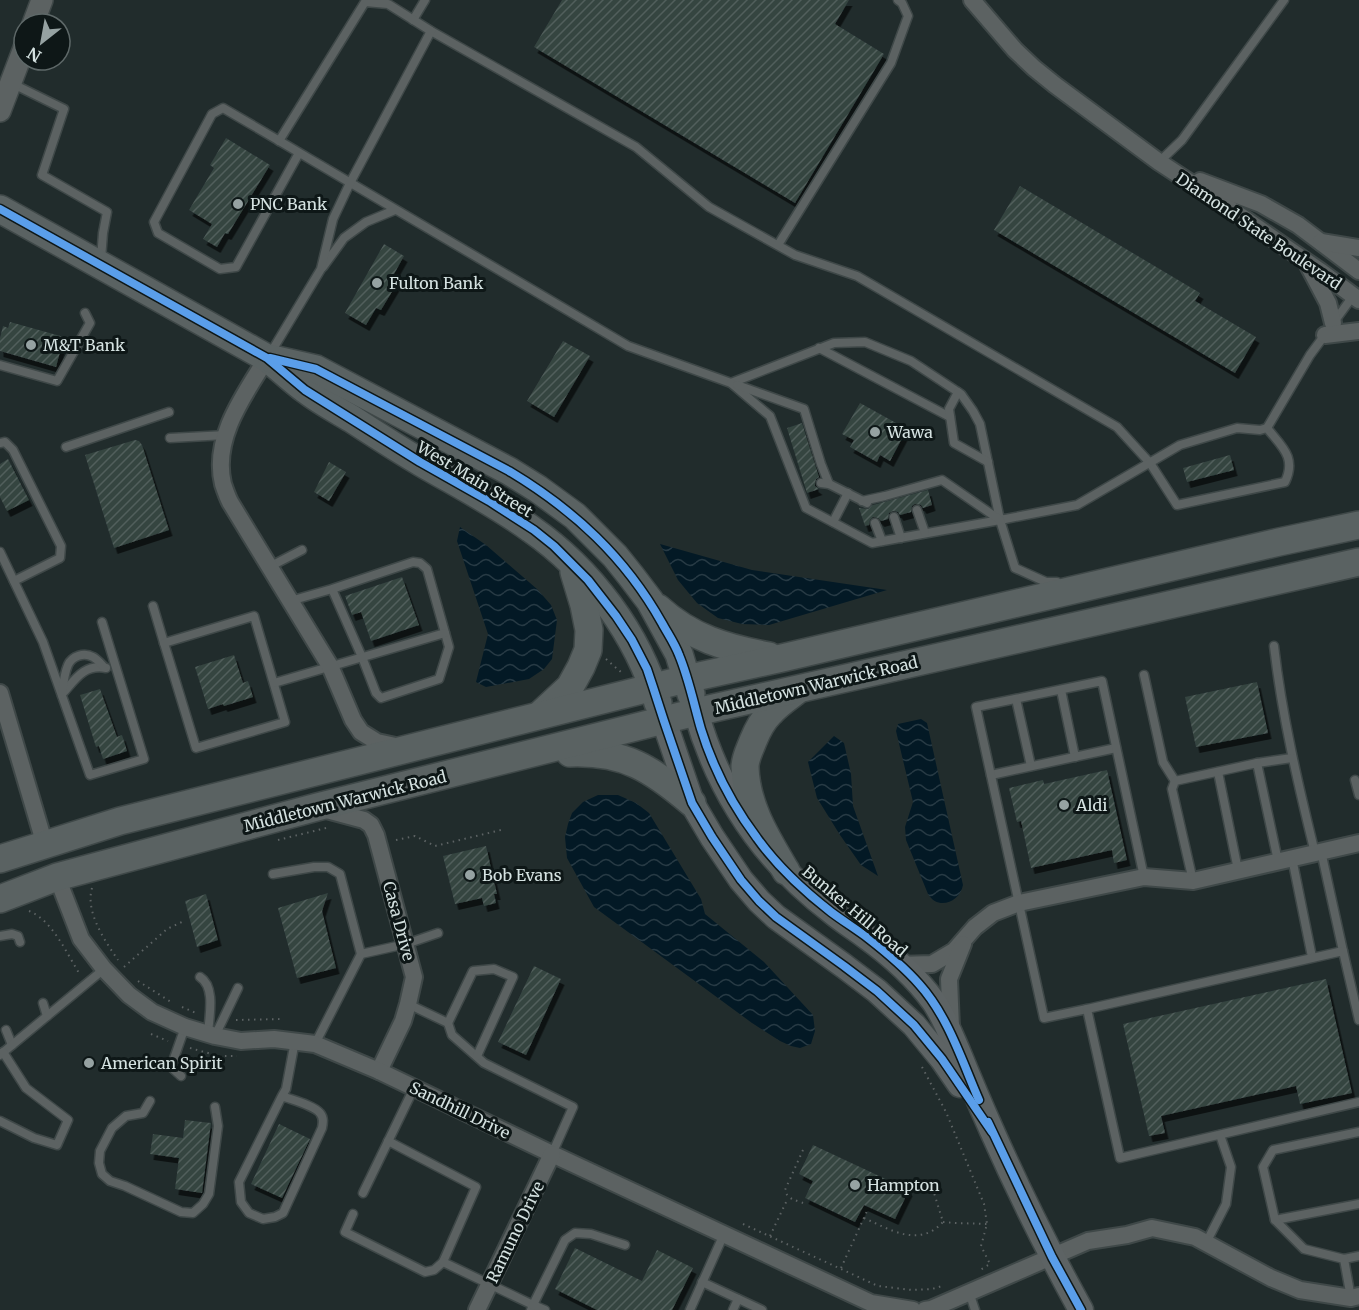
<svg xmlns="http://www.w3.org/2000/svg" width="1359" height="1310" viewBox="0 0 1359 1310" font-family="Merriweather,serif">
<defs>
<pattern id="water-waves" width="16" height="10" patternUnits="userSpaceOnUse" patternTransform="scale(1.5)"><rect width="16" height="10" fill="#031925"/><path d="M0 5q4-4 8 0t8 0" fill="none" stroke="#273a44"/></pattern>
<pattern id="building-hatch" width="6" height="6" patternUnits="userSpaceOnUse" patternTransform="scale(1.5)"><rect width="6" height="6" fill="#354441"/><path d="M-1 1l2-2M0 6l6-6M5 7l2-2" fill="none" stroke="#515f5c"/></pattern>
<filter id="shadow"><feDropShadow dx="3.5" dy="6" stdDeviation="0" flood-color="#0009"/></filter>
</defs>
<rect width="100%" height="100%" fill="#212c2c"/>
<!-- water -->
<g fill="url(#water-waves)">
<path d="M460,527L486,545L537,589L551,605L557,620L552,659L544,669L529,679L486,687L476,682L488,634L457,541Z"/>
<path d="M660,544L752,570L887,590L769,625L742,624L718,618L697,603L678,580Z"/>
<path d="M921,719L927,723L963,885C960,902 938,911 928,894L906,840L905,827L913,802L896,731L898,724Z"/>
<path d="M834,736L844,743L851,774L853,806L878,876L861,865L840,835L817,798L808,762Z"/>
<path d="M598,795H618L636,803L649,813L701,899L705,914L764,962L813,1015L815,1031L811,1044L800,1048L791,1046L780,1041L752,1023L594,907L567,858L565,837L568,824L572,813L583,802Z"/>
</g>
<!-- building -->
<g fill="url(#building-hatch)" filter="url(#shadow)">
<path d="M562,0H849L835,24L884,54L795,203L534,47Z"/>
<path d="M226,138L270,165L228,234L225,233L217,247L203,239L212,224L189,210L214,168L210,165Z"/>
<path d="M1020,186L1200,293L1195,301L1256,337L1235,373L994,230Z"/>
<path d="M384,244L404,256L390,281L396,285L381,310L376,308L366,325L345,313Z"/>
<path d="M10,322L64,337L56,367L0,351V338L3,326L8,328Z"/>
<path d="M563,341L590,356L554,417L527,401Z"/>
<path d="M860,403L907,429L890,461L880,455L877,462L850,447L854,440L842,434Z"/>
<path d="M802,423L819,477L816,479L815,483V486L819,489L807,493L787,428Z"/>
<path d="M135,440L139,441L142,445L169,530L114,548L85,455Z"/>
<path d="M1230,455L1234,470L1187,482L1183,468Z"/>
<path d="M8,459L29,500L7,511L0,497V464Z"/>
<path d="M329,462L346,472L329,501L314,492Z"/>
<path d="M928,490L932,505L923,508L921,505L915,504L912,506L911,512L900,515L898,512L893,511L889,513L888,519L881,521L878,518L873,517L870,520L869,525L865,526L859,508L868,509L873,505Z"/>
<path d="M402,577L419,625L371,641L361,612L352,615L345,596Z"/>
<path d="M234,655L243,683L248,681L253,697L224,706L223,704L208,709L195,667Z"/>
<path d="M1257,682L1268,733L1196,747L1185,697Z"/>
<path d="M100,689L117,737L122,735L127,751L103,759L99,746L96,747L80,695Z"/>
<path d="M1107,770L1127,860L1114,863L1112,850L1031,868L1021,821L1017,822L1009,788L1043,780L1044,784Z"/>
<path d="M486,846L497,894H494L496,903L484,906L482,898L455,904L443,856Z"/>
<path d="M328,893L322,911L336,968L297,978L278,908Z"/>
<path d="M206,894L218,940L197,947L185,901Z"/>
<path d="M534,966L561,979L526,1055L498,1042Z"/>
<path d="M1326,979L1352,1093L1300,1104L1296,1086L1161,1116L1165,1133L1149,1136L1123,1024Z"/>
<path d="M185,1120L211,1123L202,1193L175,1189L179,1158L150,1154L153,1134L183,1138Z"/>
<path d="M279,1124L310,1139L282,1198L251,1184Z"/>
<path d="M813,1145L909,1190L895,1219L864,1205L855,1222L805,1198L813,1181L799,1174Z"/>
<path d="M575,1248L642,1281L657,1250L693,1268L672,1310H597L555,1289Z"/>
</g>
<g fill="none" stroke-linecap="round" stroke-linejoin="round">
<defs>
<g id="service">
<path d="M413,20L425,0"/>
<path d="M11,83L64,109L42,175L107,212L103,233L101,259"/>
<path d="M279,141L365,2L388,4L431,31L636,147L709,207L795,255L857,276L1117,427L1150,463L1177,505L1285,482C1297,457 1281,446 1267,428"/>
<path d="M299,153L236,267L220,269L158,233L154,222L212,114L223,108C254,126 285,144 315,162L628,346L731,383L834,343L865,342L911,361L961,394L973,411L980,424L1000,520L1077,505L1180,445L1237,428L1260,430L1267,428L1310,355L1327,332"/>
<path d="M1159,162L1182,140L1284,0"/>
<path d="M778,245L891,63L908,16L902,3L898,0"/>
<path d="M323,267L344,238L366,222L395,210"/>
<path d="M1334,322L1353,296"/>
<path d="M819,348L950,417"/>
<path d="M270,354L321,269L333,219L350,183L431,31"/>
<path d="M0,365L57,381L90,323L85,313"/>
<path d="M731,383L770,416L806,508L872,543L1000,520"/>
<path d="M737,385L804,409L821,464L829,484"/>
<path d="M958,392L949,409L954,443L988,462"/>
<path d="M170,438L226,435"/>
<path d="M0,443L5,442L13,450L61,546L60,558L14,581"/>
<path d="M66,447L169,412"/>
<path d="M821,483L829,484L867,503"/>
<path d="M862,501L885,496L942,480L1000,520L1015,568L1046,582H1057"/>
<path d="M917,510L925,533"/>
<path d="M894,517L901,538"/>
<path d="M833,522L848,493"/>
<path d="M875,523L882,541"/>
<path d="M0,552L43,642L90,775L144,759L102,622"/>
<path d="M269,567L302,550"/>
<path d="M290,601L332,589L362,657L376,693L381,698L439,679L449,647L427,569L420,563L413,562L332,589"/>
<path d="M153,606L164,643"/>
<path d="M254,616L285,722L196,748L164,643Z"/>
<path d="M1274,646C1282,716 1298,784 1315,853"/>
<path d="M1144,675L1163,762L1175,781"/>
<path d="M274,683L445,633"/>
<path d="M1061,690L1075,757"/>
<path d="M64,692C76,678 85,664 106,668"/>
<path d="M62,695C63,686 64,674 68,665C72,656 84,652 93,657C97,659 101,664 104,667"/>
<path d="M1016,699L1031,766"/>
<path d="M1257,763L1292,758"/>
<path d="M1218,772L1238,870"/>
<path d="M991,775L1116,748"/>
<path d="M1355,780L1359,795"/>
<path d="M1321,851L1343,951"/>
<path d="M1292,858L1312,957"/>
<path d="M273,874L314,867H328L340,874L361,954"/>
<path d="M1193,881L1172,789L1175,781L1257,763L1278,861"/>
<path d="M0,936L12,934L18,936L20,942"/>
<path d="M200,977C216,987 209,1017 208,1034"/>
<path d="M43,1003L47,1016"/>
<path d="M408,1004L448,1023L452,1035L484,1063L573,1107L552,1154"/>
<path d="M1087,1009L1044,1018L976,707L1102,681L1144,877"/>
<path d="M1359,1020L1343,951L1087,1009L1120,1158L1359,1102"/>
<path d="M448,1023L473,971L494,969L513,977L477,1056"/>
<path d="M6,1030L12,1045"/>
<path d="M215,1036L238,988"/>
<path d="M315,1044L361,954L406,944L438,933"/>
<path d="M0,1055L104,969"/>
<path d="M181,1076L171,1067L185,1027"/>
<path d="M282,1096C292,1100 313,1105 320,1113C324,1118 323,1123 322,1128L283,1213L275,1217L263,1219L249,1213L241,1202L239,1182L282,1096L286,1089L295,1041"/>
<path d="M150,1101L143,1113L126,1116L112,1128L100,1151L99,1163L102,1174L110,1181L125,1186L181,1212L193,1213L203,1204L209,1194L218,1126L215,1107"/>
<path d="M0,1121L34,1138L57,1145L68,1120L26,1088L3,1052"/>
<path d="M363,1193L414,1088"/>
<path d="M353,1214L345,1232L425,1272L434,1270L443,1262L476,1187L388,1141"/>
<path d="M1275,1220L1359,1204"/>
<path d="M1206,1243L1226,1204L1231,1167L1220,1135"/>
<path d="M1344,1259L1359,1256"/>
<path d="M443,1262L533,1305L531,1310"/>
<path d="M702,1282L762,1310"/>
<path d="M969,1292L975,1310"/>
<path d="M1351,1298L1344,1259L1304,1249L1275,1220L1263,1167L1273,1150L1359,1132"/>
<path d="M545,1310L533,1305L565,1240L575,1233L591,1234L625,1245"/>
<path d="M690,1310L724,1234"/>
<path d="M733,1310L738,1299"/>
</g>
<g id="minor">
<path d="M972,0L1015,50L1034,68L1055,85L1159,162L1226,206L1320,271L1359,300"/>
<path d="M1200,181L1261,204L1298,225L1359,271"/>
<path d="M1321,242L1359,248"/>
<path d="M1308,265L1328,303L1333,323"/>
<path d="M1325,335L1359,331"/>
<path d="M267,358C244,395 212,438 223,484C225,490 227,496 230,502L330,666L353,720L361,732L377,742L400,747"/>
<path d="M0,693L45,845"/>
<path d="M323,809L364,820L371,825L376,835L414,977L408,1004L403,1021L379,1071"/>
<path d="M57,877L81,939L104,969L129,995L152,1012L185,1027L215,1036L241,1041L274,1039L315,1044L379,1071L552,1154L871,1303L913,1310"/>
<path d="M899,965L932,964L954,951L975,927L993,913L1019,903L1144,877L1193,881L1359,843"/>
<path d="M951,1027L949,979L963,944"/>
<path d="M477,1310L552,1154"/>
<path d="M925,1310L931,1309L1088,1241L1127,1235L1152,1228L1195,1237L1271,1278L1300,1290L1351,1298L1359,1296"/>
</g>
<g id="tertiary">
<path d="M33,24L42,0"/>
<path d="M0,111L24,48"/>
</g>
<g id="secondary">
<path d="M696,712C719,794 765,861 832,912C843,921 854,928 865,936C890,954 916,977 934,1002C944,1017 951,1035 958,1051C969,1078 980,1104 992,1131C1019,1192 1049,1252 1081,1310"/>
<path d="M664,721L692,803L712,837L741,880L759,901L776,917L844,966L877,991L914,1025L942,1059L960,1085"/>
</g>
<g id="primary">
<path d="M0,209L267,358C280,368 292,380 306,390C320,401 337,410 352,419C375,434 398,449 422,463C458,484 497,504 531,529C590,570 638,634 658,703"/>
<path d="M272,359L316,369L509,471L538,489L575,516L615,556L631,576L650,601L679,654L691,694"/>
<path d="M658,608C691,638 726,648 769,656"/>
<path d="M542,713L570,687L581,667L588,650L589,630L584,605L574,572"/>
<path d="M570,753C625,751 652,769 692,803"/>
<path d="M0,859L120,821L686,679L782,658L1279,542L1359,525"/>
<path d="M786,871C767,839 746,806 745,767C745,758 750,749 753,741C757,731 762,721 770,713C777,705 787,698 795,692"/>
<path d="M0,899L57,877L317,807L696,712L1359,562"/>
</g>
</defs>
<!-- service casing -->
<use href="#service" stroke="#3f4848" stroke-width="11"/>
<!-- minor casing -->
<use href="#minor" stroke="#3f4848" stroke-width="20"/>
<!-- tertiary casing -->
<use href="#tertiary" stroke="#3f4848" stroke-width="24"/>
<!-- secondary casing -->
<use href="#secondary" stroke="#3f4848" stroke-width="27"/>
<!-- primary casing -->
<use href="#primary" stroke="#3f4848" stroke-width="30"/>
<!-- path -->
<g stroke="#5d6364" stroke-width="2" stroke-dasharray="1.5 4.5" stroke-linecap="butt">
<path d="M606,659L622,673"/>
<path d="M278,840L330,827"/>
<path d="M396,840L415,836L435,846L501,830"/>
<path d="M92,888C85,912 105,941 118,960"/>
<path d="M29,911C52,920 66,952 79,973"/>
<path d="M124,967L167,929L184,921"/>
<path d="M138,981L171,1002"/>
<path d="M182,1007L196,1013"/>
<path d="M236,1020L284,1019"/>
<path d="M151,1034L168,1041"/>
<path d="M190,1048L219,1056H237"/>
<path d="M922,1067L946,1112L984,1204L987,1224L981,1246L990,1264L980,1270"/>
<path d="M803,1150L785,1190C787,1199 795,1200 803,1203"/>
<path d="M864,1218C891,1230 919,1248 943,1222L931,1183L927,1180"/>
<path d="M943,1222L955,1223L987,1224"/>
<path d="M743,1224L878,1286L912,1290L932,1289L942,1286"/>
<path d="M770,1236L788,1198"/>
<path d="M841,1268L868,1209"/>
</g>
<!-- service -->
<use href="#service" stroke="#5c6262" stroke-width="8"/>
<!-- minor -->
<use href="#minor" stroke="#5c6262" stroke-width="16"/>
<!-- tertiary -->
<use href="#tertiary" stroke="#5c6262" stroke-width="21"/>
<!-- secondary -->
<use href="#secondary" stroke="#5d6364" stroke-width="24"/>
<!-- primary -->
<use href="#primary" stroke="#5a6262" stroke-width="27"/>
<defs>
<g id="cycleway">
<path d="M0,209L267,358L305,390L420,462L489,501L534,530L554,546L588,580L616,616L632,640L647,669L653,687L664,721L692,803L712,837L741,880L759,901L776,917L844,966L877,991L914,1025L942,1059L992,1132"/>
<path d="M270,358L316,369L509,471C574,510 625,557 662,623C668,634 675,644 679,655C689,679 694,705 701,729C713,768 733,806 757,838C777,866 804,891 831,912C843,921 856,929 868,938C886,952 904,967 919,984C948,1016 962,1061 979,1100"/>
<path d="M988,1122L1052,1257L1081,1310"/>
</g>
</defs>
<!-- cycleway casing -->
<use href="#cycleway" stroke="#0e1717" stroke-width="11"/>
<!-- cycleway -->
<use href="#cycleway" stroke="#5a9eea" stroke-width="8"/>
</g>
<!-- markers -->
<g fill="#96a2a2" stroke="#0e1717" stroke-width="2">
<circle cx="238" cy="204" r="6"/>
<circle cx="377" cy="283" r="6"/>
<circle cx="31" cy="345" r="6"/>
<circle cx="875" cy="432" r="6"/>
<circle cx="1064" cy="805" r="6"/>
<circle cx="470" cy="875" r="6"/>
<circle cx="89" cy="1063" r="6"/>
<circle cx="855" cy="1185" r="6"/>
</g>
<g text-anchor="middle" stroke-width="6" stroke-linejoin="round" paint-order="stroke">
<!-- poi labels -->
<g font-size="16" fill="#d5e2e1" stroke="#0e1717" text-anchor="start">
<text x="250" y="210">PNC Bank</text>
<text x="389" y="289">Fulton Bank</text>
<text x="43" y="351">M&amp;T Bank</text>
<text x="887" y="438">Wawa</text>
<text x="1076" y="811">Aldi</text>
<text x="482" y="881">Bob Evans</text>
<text x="101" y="1069">American Spirit</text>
<text x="867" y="1191">Hampton</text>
</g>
<!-- street labels -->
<g font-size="16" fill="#d5e2e1" stroke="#0e1717">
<text transform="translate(1259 231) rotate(34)" y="6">Diamond State Boulevard</text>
<text transform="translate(475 479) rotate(31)" y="6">West Main Street</text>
<text transform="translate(816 685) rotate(-13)" y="6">Middletown Warwick Road</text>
<text transform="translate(345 801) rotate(-14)" y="6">Middletown Warwick Road</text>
<text transform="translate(855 911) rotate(40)" y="6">Bunker Hill Road</text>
<text transform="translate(399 921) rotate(75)" y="6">Casa Drive</text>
<text transform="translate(460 1110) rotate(26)" y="6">Sandhill Drive</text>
<text transform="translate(515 1232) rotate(-64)" y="6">Ramuno Drive</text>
</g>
</g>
<!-- north arrow -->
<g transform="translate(42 42) rotate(211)"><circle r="28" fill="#0e1717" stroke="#5e6868" stroke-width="1.5"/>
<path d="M0-4.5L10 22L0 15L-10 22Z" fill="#96a2a2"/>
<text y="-9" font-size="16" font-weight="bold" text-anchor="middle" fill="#d5e2e1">N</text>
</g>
</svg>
